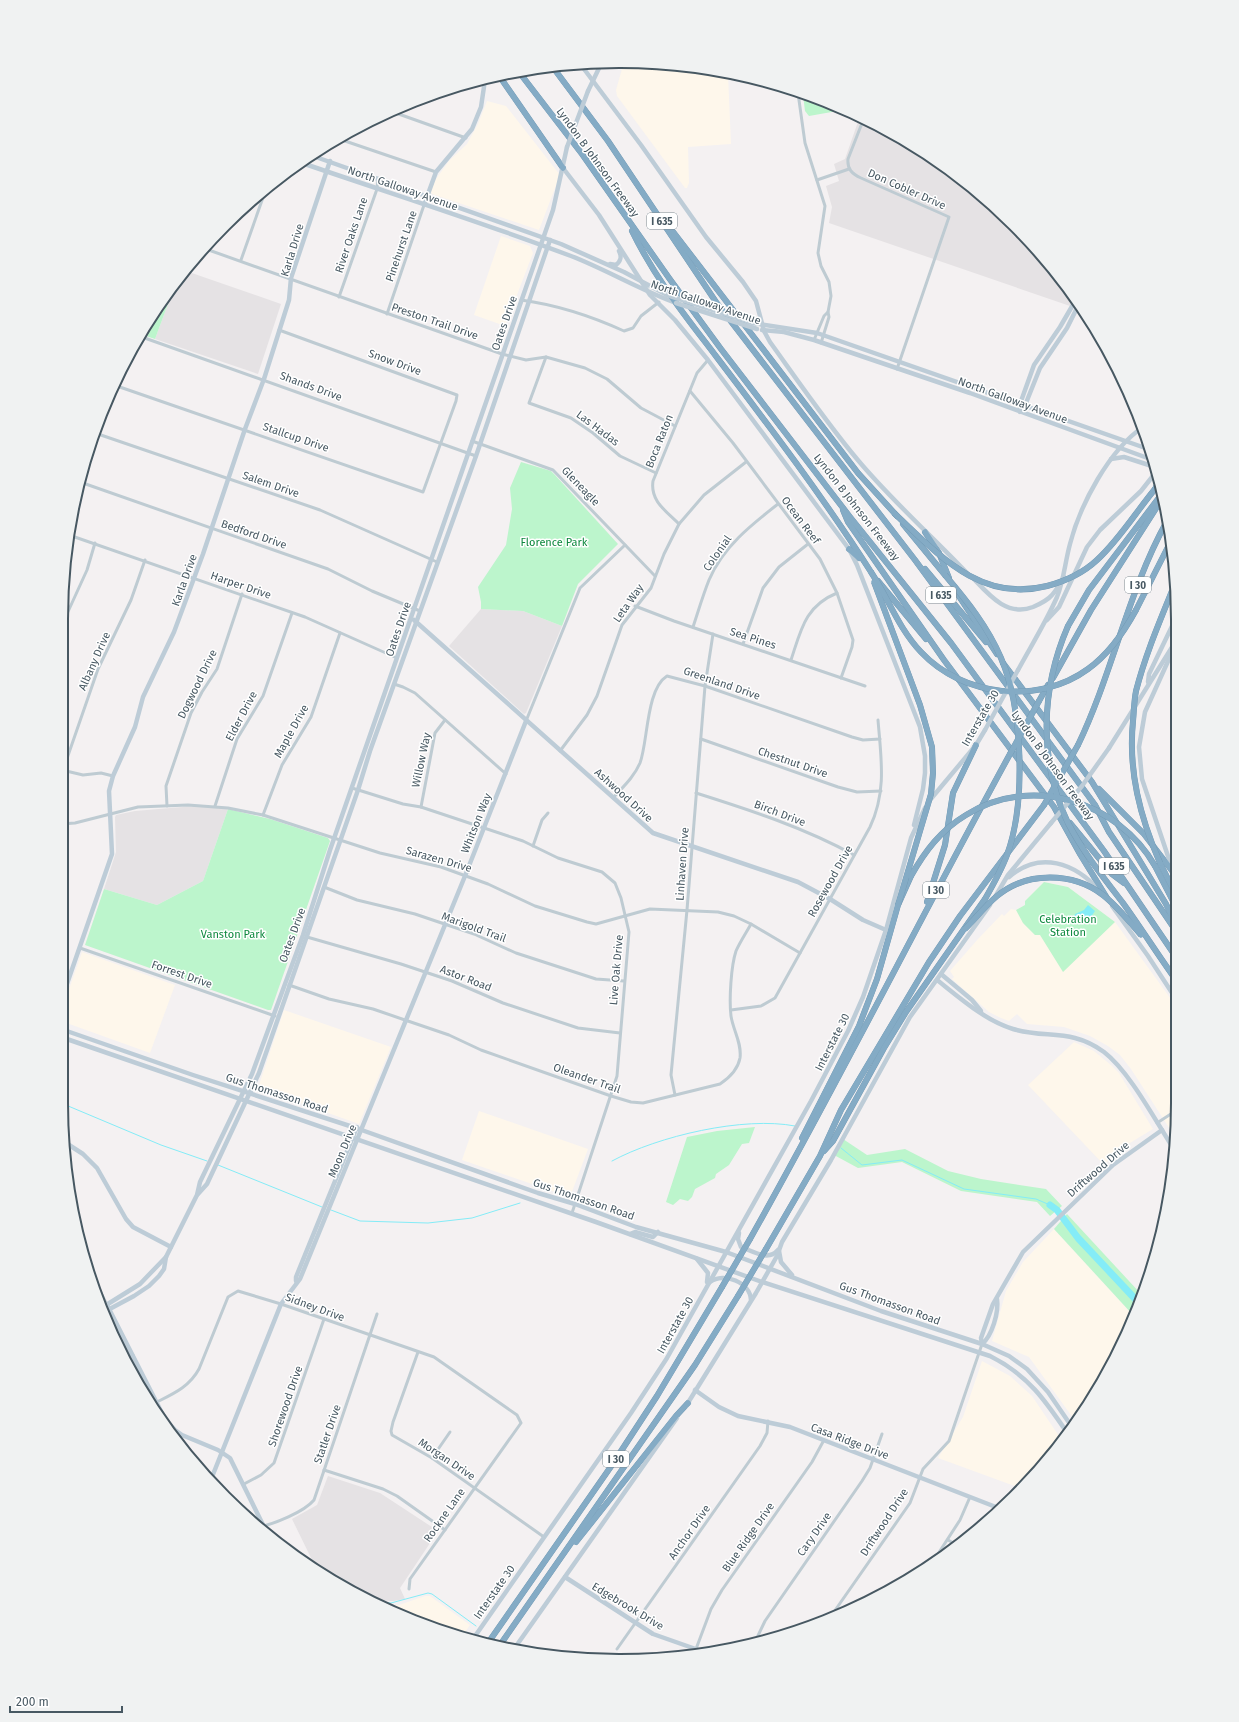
<svg xmlns="http://www.w3.org/2000/svg" width="1239" height="1722" viewBox="0 0 1239 1722" font-family="'Fira Sans',sans-serif">
<rect width="100%" height="100%" fill="#f4f1f2"/>
<!-- commercial -->
<g fill="#fef7eb">
<path d="M656,62L728,74L731,144L688,147L689,183L687,188H685L617,96L616,90L622,69L621,63Z"/>
<path d="M487,101L506,106L560,175L539,230L432,194L430,191L436,179L449,161L467,144L478,124Z"/>
<path d="M501,236L530,246L533,253L505,326L474,315Z"/>
<path d="M1044,882L1068,887L1115,922L1176,1006L1177,1140L1131,1069L1120,1055L1108,1046L1090,1036L1064,1027L1027,1024L1017,1014L1009,1021L1001,1018L989,1012L952,979L954,977L950,971L978,939L1002,914L1004,916L1011,909L1016,910L1025,905V901Z"/>
<path d="M82,952L175,985L150,1053L61,1021V1012Z"/>
<path d="M284,1010L391,1047L359,1124L258,1088Z"/>
<path d="M1074,1042L1094,1051L1111,1065L1119,1073L1153,1129L1120,1149L1104,1165L1028,1085Z"/>
<path d="M479,1111L588,1149L570,1197L462,1160Z"/>
<path d="M1054,1229L1133,1315L1120,1350L1076,1422L1029,1357L992,1341L1006,1291L1023,1262Z"/>
<path d="M982,1361L1010,1376L1032,1396L1063,1442L1020,1488L938,1458L963,1417Z"/>
<path d="M425,1596H430L470,1625L462,1637L440,1631L388,1610L391,1605H399Z"/>
</g>
<!-- education -->
<g fill="#e5e2e4">
<path d="M860,116L960,177L1040,251L1072,301L1070,306L829,223L832,207L826,186L839,181L834,164L845,159Z"/>
<path d="M186,271L281,304L258,374L155,339L175,285Z"/>
<path d="M481,609L523,611L562,626L526,713L524,714L449,646Z"/>
<path d="M194,806L228,809L203,881L157,905L104,889L116,852L115,817L116,815L135,811Z"/>
<path d="M328,1476L380,1493L438,1531L400,1588L405,1599L393,1601L368,1600L314,1564L292,1519L317,1505Z"/>
</g>
<!-- green -->
<g fill="#bcf5cc">
<path d="M803,95L843,110L809,116L805,111Z"/>
<path d="M175,285L155,339L140,334Z"/>
<path d="M521,462L551,471L555,475L618,544L578,584L562,626L523,611L481,609V602L478,587L506,545L512,509L510,488Z"/>
<path d="M228,809L270,819L328,838L330,841L271,1010H268L85,945L104,889L157,905L203,881Z"/>
<path d="M1044,882L1068,887L1115,922L1063,972L1040,935H1035L1023,923L1016,910L1025,905V901Z"/>
<path d="M755,1127L749,1143L742,1144L729,1165L716,1174L715,1178L695,1189L692,1197L688,1201L680,1199L673,1205L666,1202L687,1137L717,1131Z"/>
<path d="M843,1139L867,1155L905,1149L948,1171L981,1179L1046,1189L1062,1206L1050,1216L1037,1202L961,1191L902,1162L858,1168L834,1155Z"/>
<path d="M1067,1214L1141,1294L1133,1315L1054,1229Z"/>
</g>
<!-- water -->
<path fill="#84ecf7" d="M1088,905L1095,911L1088,921L1078,923L1073,919L1075,914L1084,910Z"/>
<g fill="none" stroke-linecap="round" stroke-linejoin="round">
<!-- stream -->
<g stroke="#84ecf7" stroke-width="1">
<path d="M61,1103L161,1145L207,1161"/>
<path d="M841,1148L862,1165L902,1160L964,1189L1036,1199L1050,1205"/>
<path d="M612,1161C658,1136 744,1116 795,1126"/>
<path d="M218,1165L322,1207"/>
<path d="M331,1210L360,1221L428,1223L472,1218L520,1203"/>
<path d="M371,1602L391,1603L428,1593L432,1594L476,1626"/>
</g>
<!-- river -->
<path stroke="#84ecf7" stroke-width="7" d="M1050,1205L1057,1210L1078,1238L1138,1302"/>
<defs>
<g id="highway">
<path d="M552,66L608,141L716,302L915,560L1095,805L1109,832L1176,931"/>
<path d="M519,72L582,154L669,278L721,349L850,517L951,643L1104,851L1176,957"/>
<path d="M500,77L563,168"/>
<path d="M664,220L858,473L897,516"/>
<path d="M632,231C652,272 678,307 706,343C763,418 820,492 871,572"/>
<path d="M1155,489L1158,483"/>
<path d="M843,510L848,522L944,660L1054,807L1080,854L1107,898"/>
<path d="M903,524L945,575"/>
<path d="M925,532L939,553L949,578"/>
<path d="M849,549L859,558"/>
<path d="M925,569L986,642"/>
<path d="M878,581L926,639"/>
<path d="M955,590L997,654"/>
<path d="M1136,610L1172,539"/>
<path d="M1068,626L1089,590L1161,495"/>
<path d="M1003,663L1092,782L1166,904L1176,925"/>
<path d="M1053,678L1091,610L1162,499"/>
<path d="M1039,701L1048,685"/>
<path d="M1078,745C1113,672 1128,591 1167,521"/>
<path d="M1099,789L1144,834L1173,872"/>
<path d="M1070,823L1112,874L1124,883"/>
<path d="M1160,863L1175,893"/>
<path d="M1155,866L1175,905"/>
<path d="M927,902L945,845L953,793L976,745"/>
<path d="M802,1138L859,1026L877,979L898,905L911,876"/>
<path d="M824,1151L833,1141L884,1048L906,1012L985,899"/>
<path d="M750,1239C840,1079 922,915 1010,754"/>
<path d="M766,1249L820,1156L841,1110L929,962L960,916L1044,805"/>
<path d="M576,1542L676,1416L688,1403"/>
<path d="M488,1643L612,1465L657,1396L722,1287"/>
<path d="M500,1645L695,1365L738,1296"/>
</g>
</defs>
<!-- highway casing -->
<use href="#highway" stroke="#6f96b1" stroke-width="6"/>
<!-- street -->
<g stroke="#becbd2" stroke-width="3">
<path d="M798,93L805,143L825,206L818,253L821,266L829,282L831,296L828,312L829,317L821,343"/>
<path d="M393,112L466,138"/>
<path d="M864,118L848,159C847,169 852,174 861,178L949,217L897,369"/>
<path d="M343,135L345,141L436,172"/>
<path d="M817,180L849,169"/>
<path d="M203,248L502,354L526,360L546,357L585,368L607,379L641,408L675,426"/>
<path d="M241,260L266,189"/>
<path d="M339,297L377,189L378,178"/>
<path d="M521,300C558,305 591,316 624,331L633,328L641,316L659,302"/>
<path d="M387,314L424,205"/>
<path d="M139,336L476,456"/>
<path d="M814,340L824,316L828,312"/>
<path d="M546,357L529,403L571,418L593,433L620,456L656,473"/>
<path d="M114,385L423,492L456,401L457,395L279,330"/>
<path d="M690,391L733,443L820,559L837,593L853,640L852,647L841,678"/>
<path d="M95,433L320,510L437,562"/>
<path d="M472,441L553,470L655,576"/>
<path d="M80,482L328,569L372,591L420,611"/>
<path d="M679,524C666,511 650,501 653,481L697,373L708,360"/>
<path d="M69,535L305,617L397,658"/>
<path d="M635,606L674,621L865,686"/>
<path d="M61,627L87,570L95,543"/>
<path d="M693,627C698,612 703,595 709,580C723,547 751,525 778,504"/>
<path d="M743,644L763,588L779,567L808,544"/>
<path d="M791,660C801,630 805,606 837,593"/>
<path d="M394,684L403,687L415,693L506,774"/>
<path d="M526,721L580,588L625,545"/>
<path d="M701,739L838,787L857,792L881,791"/>
<path d="M560,751L587,715L597,696L622,625L651,588L664,554L679,524L704,495L746,462"/>
<path d="M62,770L83,775L101,773L113,776"/>
<path d="M63,770L98,669L131,600L145,560"/>
<path d="M352,788L403,804L421,807L523,841L558,858L602,872L615,883L621,898L629,932L617,1076L572,1213"/>
<path d="M696,793C750,810 805,828 854,855"/>
<path d="M613,798C623,787 634,777 640,763C648,742 646,689 667,676L705,686L852,737L863,740L880,739"/>
<path d="M167,806L166,786L191,713L202,692L217,669L242,594"/>
<path d="M215,806L237,739L263,696L292,613"/>
<path d="M421,807L435,733L445,720"/>
<path d="M263,815L282,765L311,717L340,633"/>
<path d="M61,824L75,823L138,807L188,805L228,808L263,815L380,853L441,867L488,884L535,906L587,922L596,924L650,909L718,912L734,916L751,924L800,953"/>
<path d="M61,835L65,824"/>
<path d="M533,846L542,820L548,813"/>
<path d="M324,887L357,900L415,914L474,934L516,953L596,979L624,981"/>
<path d="M307,937L401,964L452,981L503,1003L578,1028L620,1033"/>
<path d="M80,948L275,1016"/>
<path d="M289,985L329,999L373,1009L405,1020L449,1035L481,1050L611,1096L631,1102L643,1103L720,1084C729,1078 738,1069 740,1058C742,1043 733,1030 731,1016C729,1000 731,966 736,951C740,942 746,933 751,924"/>
<path d="M731,1010L761,1006L775,998L870,827C887,791 881,758 878,720"/>
<path d="M675,1095L671,1075L687,910L705,686L713,634"/>
<path d="M1157,1123L1177,1110"/>
<path d="M86,1263L107,1305"/>
<path d="M418,1352L393,1422L391,1431L392,1435L432,1458L544,1537"/>
<path d="M124,1360L133,1355"/>
<path d="M151,1405C170,1395 188,1389 199,1369L228,1297L238,1291L281,1304L434,1357L517,1415L521,1423L410,1579L409,1589"/>
<path d="M432,1458L450,1432"/>
<path d="M324,1470L383,1489L397,1496L445,1530"/>
<path d="M244,1484L261,1475L274,1463L324,1319"/>
<path d="M259,1527C274,1524 304,1512 314,1500L377,1314"/>
<path d="M948,1540L955,1544"/>
<path d="M936,1557L960,1520L970,1497"/>
<path d="M829,1619L910,1503L923,1469L949,1441L982,1344"/>
<path d="M755,1642L765,1621L862,1481L870,1468L882,1434"/>
<path d="M617,1649L760,1446L767,1433L768,1421"/>
<path d="M696,1649L711,1609L722,1590L812,1462L824,1440"/>
</g>
<!-- secondary -->
<g stroke="#bdccd7" stroke-width="4.5">
<path d="M581,65L641,145L706,237L743,282L756,301L764,331L770,342C798,381 826,422 857,459C891,500 931,535 967,573"/>
<path d="M582,67H592L598,64"/>
<path d="M588,91L601,64"/>
<path d="M313,156L561,244L624,272L667,295"/>
<path d="M302,163C392,194 482,222 571,256C607,270 640,290 676,303"/>
<path d="M563,168L599,215L650,295L675,320L708,360L849,549L857,565L920,727L925,756V773L923,789L914,825"/>
<path d="M424,205L436,172L472,129L481,107L485,80"/>
<path d="M610,264L616,265C621,261 622,257 619,251"/>
<path d="M753,323L817,333L1151,450"/>
<path d="M762,330L784,332L814,340L970,393L1153,460"/>
<path d="M1024,408L1040,368L1067,328L1077,308"/>
<path d="M1020,412V404L1034,365L1060,327L1074,303"/>
<path d="M1111,459L1124,457L1155,467"/>
<path d="M973,578C989,595 1007,617 1033,607C1040,604 1047,601 1052,595C1057,590 1060,583 1064,577"/>
<path d="M414,620L653,833L798,882L830,899L863,920L886,930"/>
<path d="M1047,620L1059,607L1087,547L1100,530L1141,491L1156,472"/>
<path d="M1174,648L1145,712L1139,747L1142,779L1175,877"/>
<path d="M1018,670C1031,646 1046,622 1057,597C1064,580 1065,562 1070,544C1080,505 1109,450 1143,427"/>
<path d="M1148,682L1149,674L1174,622"/>
<path d="M1109,748L1174,644"/>
<path d="M930,800L976,745L985,730"/>
<path d="M1009,877C1040,850 1075,863 1100,891"/>
<path d="M995,897L1008,875L1051,823"/>
<path d="M1112,906L1148,956L1176,999"/>
<path d="M941,974L972,1000L981,1011"/>
<path d="M937,980C960,998 984,1020 1013,1029C1047,1039 1071,1028 1104,1052C1130,1072 1156,1122 1175,1151"/>
<path d="M61,1001L112,854L109,791L113,776L135,727L143,697L174,632L203,554L245,429L264,379L289,300L291,278L330,161"/>
<path d="M61,1029L193,1075L356,1128L538,1193L575,1204L636,1227L726,1252L881,1311L982,1344L1009,1356L1027,1369L1048,1392L1072,1427"/>
<path d="M61,1037L596,1222L762,1282L990,1356C1028,1375 1045,1400 1068,1434"/>
<path d="M66,1143L83,1154L97,1168L126,1219L133,1227L171,1247"/>
<path d="M198,1194L207,1184L259,1073L358,790L370,751L476,456L550,240"/>
<path d="M739,1233L738,1239L741,1247C753,1251 768,1262 778,1250"/>
<path d="M630,1234L635,1232L653,1237L658,1232"/>
<path d="M779,1251L781,1262L792,1275"/>
<path d="M697,1259L708,1273L707,1282"/>
<path d="M296,1281V1277L357,1127"/>
<path d="M710,1282C724,1272 750,1282 751,1300"/>
<path d="M107,1305L165,1419L175,1430L182,1435L218,1450L230,1458L267,1533"/>
<path d="M103,1307L140,1284L166,1257"/>
<path d="M104,1312L134,1296L149,1286L159,1276L164,1269L166,1257L197,1195L200,1182L252,1074L303,935L330,850L553,210L567,147"/>
<path d="M982,1344L981,1338L993,1304L1023,1252L1113,1165L1162,1130"/>
<path d="M982,1344C992,1336 999,1312 997,1299"/>
<path d="M695,1390L719,1407L738,1416L790,1427L1001,1509"/>
<path d="M686,1406L756,1293L777,1256L782,1242L831,1160L910,1017L990,905"/>
<path d="M212,1477L281,1304L300,1279L465,876L526,721"/>
<path d="M565,1577L653,1634L707,1653"/>
<path d="M473,1639L631,1413L667,1358L811,1101L848,1031L863,997L886,930L911,838L925,808"/>
<path d="M514,1649L677,1418"/>
</g>
<!-- highway -->
<use href="#highway" stroke="#84abc5" stroke-width="5.5"/>
<defs>
<g id="highway-bridge">
<path d="M894,513C938,554 980,603 1047,586C1066,581 1082,574 1097,560C1119,540 1136,512 1155,489"/>
<path d="M871,572C888,598 899,629 921,652C963,697 1039,705 1088,669C1109,654 1124,632 1136,610"/>
<path d="M945,575C967,601 988,627 1001,658C1023,709 1026,803 1007,855C1001,871 993,885 985,899"/>
<path d="M874,582L920,705L932,747L933,773L931,794L898,905"/>
<path d="M1068,626C1041,688 1038,761 1068,823C1083,852 1103,877 1123,903C1141,928 1158,955 1176,980"/>
<path d="M1010,754L1039,701"/>
<path d="M1044,805L1078,745"/>
<path d="M1160,863C1140,817 1128,771 1133,721C1134,711 1134,701 1136,691C1145,656 1159,623 1172,591"/>
<path d="M911,876C925,851 941,830 966,815C1031,774 1118,801 1155,866"/>
<path d="M965,929C976,918 985,906 997,896C1027,871 1073,872 1103,895C1117,906 1129,921 1141,935"/>
<path d="M722,1287L750,1239"/>
<path d="M738,1296L766,1249"/>
</g>
</defs>
<!-- highway-bridge casing -->
<use href="#highway-bridge" stroke="#6f96b1" stroke-width="6" stroke-linecap="butt"/>
<!-- secondary-bridge -->
<g stroke="#bdccd7" stroke-width="4.5">
<path d="M567,147L588,91"/>
<path d="M667,295L753,323"/>
<path d="M676,303L757,329"/>
<path d="M985,730L1018,670"/>
<path d="M1051,823L1082,786L1109,748"/>
</g>
<!-- highway-bridge -->
<use href="#highway-bridge" stroke="#84abc5" stroke-width="5.5"/>
</g>
<g text-anchor="middle" stroke-width="3" stroke-linejoin="round" paint-order="stroke">
<!-- shield labels -->
<g fill="#fff" stroke="#7e8a91" stroke-width="1">
<rect x="647" y="213" width="30" height="16" rx="3"/>
<rect x="1125" y="577" width="26" height="16" rx="3"/>
<rect x="926" y="587" width="30" height="16" rx="3"/>
<rect x="1099" y="858" width="30" height="16" rx="3"/>
<rect x="923" y="882" width="26" height="16" rx="3"/>
<rect x="603" y="1451" width="26" height="16" rx="3"/>
</g>
<g font-size="10" font-weight="bold" fill="#475862">
<text x="662" y="225">I 635</text>
<text x="1138" y="589">I 30</text>
<text x="941" y="599">I 635</text>
<text x="1114" y="870">I 635</text>
<text x="936" y="894">I 30</text>
<text x="616" y="1463">I 30</text>
</g>
<!-- street labels -->
<g font-size="11" fill="#475862" stroke="#fff">
<text transform="translate(598 162) rotate(54)" y="4">Lyndon B Johnson Freeway</text>
<text transform="translate(403 188) rotate(19)" y="4">North Galloway Avenue</text>
<text transform="translate(907 189) rotate(24)" y="4">Don Cobler Drive</text>
<text transform="translate(351 235) rotate(-71)" y="4">River Oaks Lane</text>
<text transform="translate(401 246) rotate(-71)" y="4">Pinehurst Lane</text>
<text transform="translate(292 250) rotate(-73)" y="4">Karla Drive</text>
<text transform="translate(706 302) rotate(19)" y="4">North Galloway Avenue</text>
<text transform="translate(435 321) rotate(19)" y="4">Preston Trail Drive</text>
<text transform="translate(504 323) rotate(-71)" y="4">Oates Drive</text>
<text transform="translate(395 362) rotate(20)" y="4">Snow Drive</text>
<text transform="translate(311 386) rotate(20)" y="4">Shands Drive</text>
<text transform="translate(1013 400) rotate(20)" y="4">North Galloway Avenue</text>
<text transform="translate(598 428) rotate(37)" y="4">Las Hadas</text>
<text transform="translate(296 437) rotate(19)" y="4">Stallcup Drive</text>
<text transform="translate(659 441) rotate(-68)" y="4">Boca Raton</text>
<text transform="translate(271 484) rotate(19)" y="4">Salem Drive</text>
<text transform="translate(581 486) rotate(46)" y="4">Gleneagle</text>
<text transform="translate(857 507) rotate(52)" y="4">Lyndon B Johnson Freeway</text>
<text transform="translate(801 520) rotate(53)" y="4">Ocean Reef</text>
<text transform="translate(254 534) rotate(19)" y="4">Bedford Drive</text>
<text transform="translate(717 553) rotate(-55)" y="4">Colonial</text>
<text transform="translate(184 580) rotate(-70)" y="4">Karla Drive</text>
<text transform="translate(241 585) rotate(19)" y="4">Harper Drive</text>
<text transform="translate(628 603) rotate(-55)" y="4">Leta Way</text>
<text transform="translate(398 629) rotate(-71)" y="4">Oates Drive</text>
<text transform="translate(753 638) rotate(18)" y="4">Sea Pines</text>
<text transform="translate(94 661) rotate(-66)" y="4">Albany Drive</text>
<text transform="translate(722 683) rotate(19)" y="4">Greenland Drive</text>
<text transform="translate(197 684) rotate(-64)" y="4">Dogwood Drive</text>
<text transform="translate(241 716) rotate(-62)" y="4">Elder Drive</text>
<text transform="translate(980 718) rotate(-60)" y="4">Interstate 30</text>
<text transform="translate(291 731) rotate(-61)" y="4">Maple Drive</text>
<text transform="translate(421 760) rotate(-78)" y="4">Willow Way</text>
<text transform="translate(793 762) rotate(19)" y="4">Chestnut Drive</text>
<text transform="translate(1053 765) rotate(54)" y="4">Lyndon B Johnson Freeway</text>
<text transform="translate(624 795) rotate(42)" y="4">Ashwood Drive</text>
<text transform="translate(780 813) rotate(21)" y="4">Birch Drive</text>
<text transform="translate(476 823) rotate(-68)" y="4">Whitson Way</text>
<text transform="translate(439 859) rotate(16)" y="4">Sarazen Drive</text>
<text transform="translate(682 864) rotate(-86)" y="4">Linhaven Drive</text>
<text transform="translate(830 881) rotate(-61)" y="4">Rosewood Drive</text>
<text transform="translate(474 927) rotate(20)" y="4">Marigold Trail</text>
<text transform="translate(292 935) rotate(-70)" y="4">Oates Drive</text>
<text transform="translate(616 970) rotate(-85)" y="4">Live Oak Drive</text>
<text transform="translate(182 974) rotate(19)" y="4">Forrest Drive</text>
<text transform="translate(466 978) rotate(21)" y="4">Astor Road</text>
<text transform="translate(832 1042) rotate(-63)" y="4">Interstate 30</text>
<text transform="translate(587 1078) rotate(19)" y="4">Oleander Trail</text>
<text transform="translate(277 1093) rotate(18)" y="4">Gus Thomasson Road</text>
<text transform="translate(342 1151) rotate(-67)" y="4">Moon Drive</text>
<text transform="translate(1098 1169) rotate(-41)" y="4">Driftwood Drive</text>
<text transform="translate(584 1199) rotate(19)" y="4">Gus Thomasson Road</text>
<text transform="translate(890 1303) rotate(20)" y="4">Gus Thomasson Road</text>
<text transform="translate(315 1307) rotate(20)" y="4">Sidney Drive</text>
<text transform="translate(675 1325) rotate(-61)" y="4">Interstate 30</text>
<text transform="translate(285 1406) rotate(-71)" y="4">Shorewood Drive</text>
<text transform="translate(327 1434) rotate(-71)" y="4">Statler Drive</text>
<text transform="translate(850 1441) rotate(21)" y="4">Casa Ridge Drive</text>
<text transform="translate(447 1459) rotate(34)" y="4">Morgan Drive</text>
<text transform="translate(444 1515) rotate(-55)" y="4">Rockne Lane</text>
<text transform="translate(884 1522) rotate(-57)" y="4">Driftwood Drive</text>
<text transform="translate(689 1532) rotate(-55)" y="4">Anchor Drive</text>
<text transform="translate(814 1534) rotate(-55)" y="4">Cary Drive</text>
<text transform="translate(748 1537) rotate(-55)" y="4">Blue Ridge Drive</text>
<text transform="translate(494 1592) rotate(-55)" y="4">Interstate 30</text>
<text transform="translate(628 1606) rotate(31)" y="4">Edgebrook Drive</text>
</g>
<!-- park labels -->
<g font-size="11" fill="#0c883d" stroke="#fff">
<text x="554" y="546">Florence Park</text>
<text x="1068" y="923">Celebration<tspan x="1068" dy="13">Station</tspan></text>
<text x="233" y="938">Vanston Park</text>
</g>
</g>
<!-- crop -->
<path d="M0 0H1239V1722H0ZM619 68H620A551 551 0 0 1 1171 619V1103A551 551 0 0 1 620 1654H619A551 551 0 0 1 68 1103V619A551 551 0 0 1 619 68Z" fill="#f0f2f2" fill-rule="evenodd"/>
<path fill="none" stroke="#475862" stroke-width="2" d="M619 68H620A551 551 0 0 1 1171 619V1103A551 551 0 0 1 620 1654H619A551 551 0 0 1 68 1103V619A551 551 0 0 1 619 68Z"/>
<!-- scale -->
<path d="M10 1706v6h112v-6" fill="none" stroke="#475862" stroke-width="2"/>
<text x="16" y="1706" font-size="12" fill="#475862" stroke="#ffffff" stroke-width="3" paint-order="stroke">200 m</text>
</svg>
